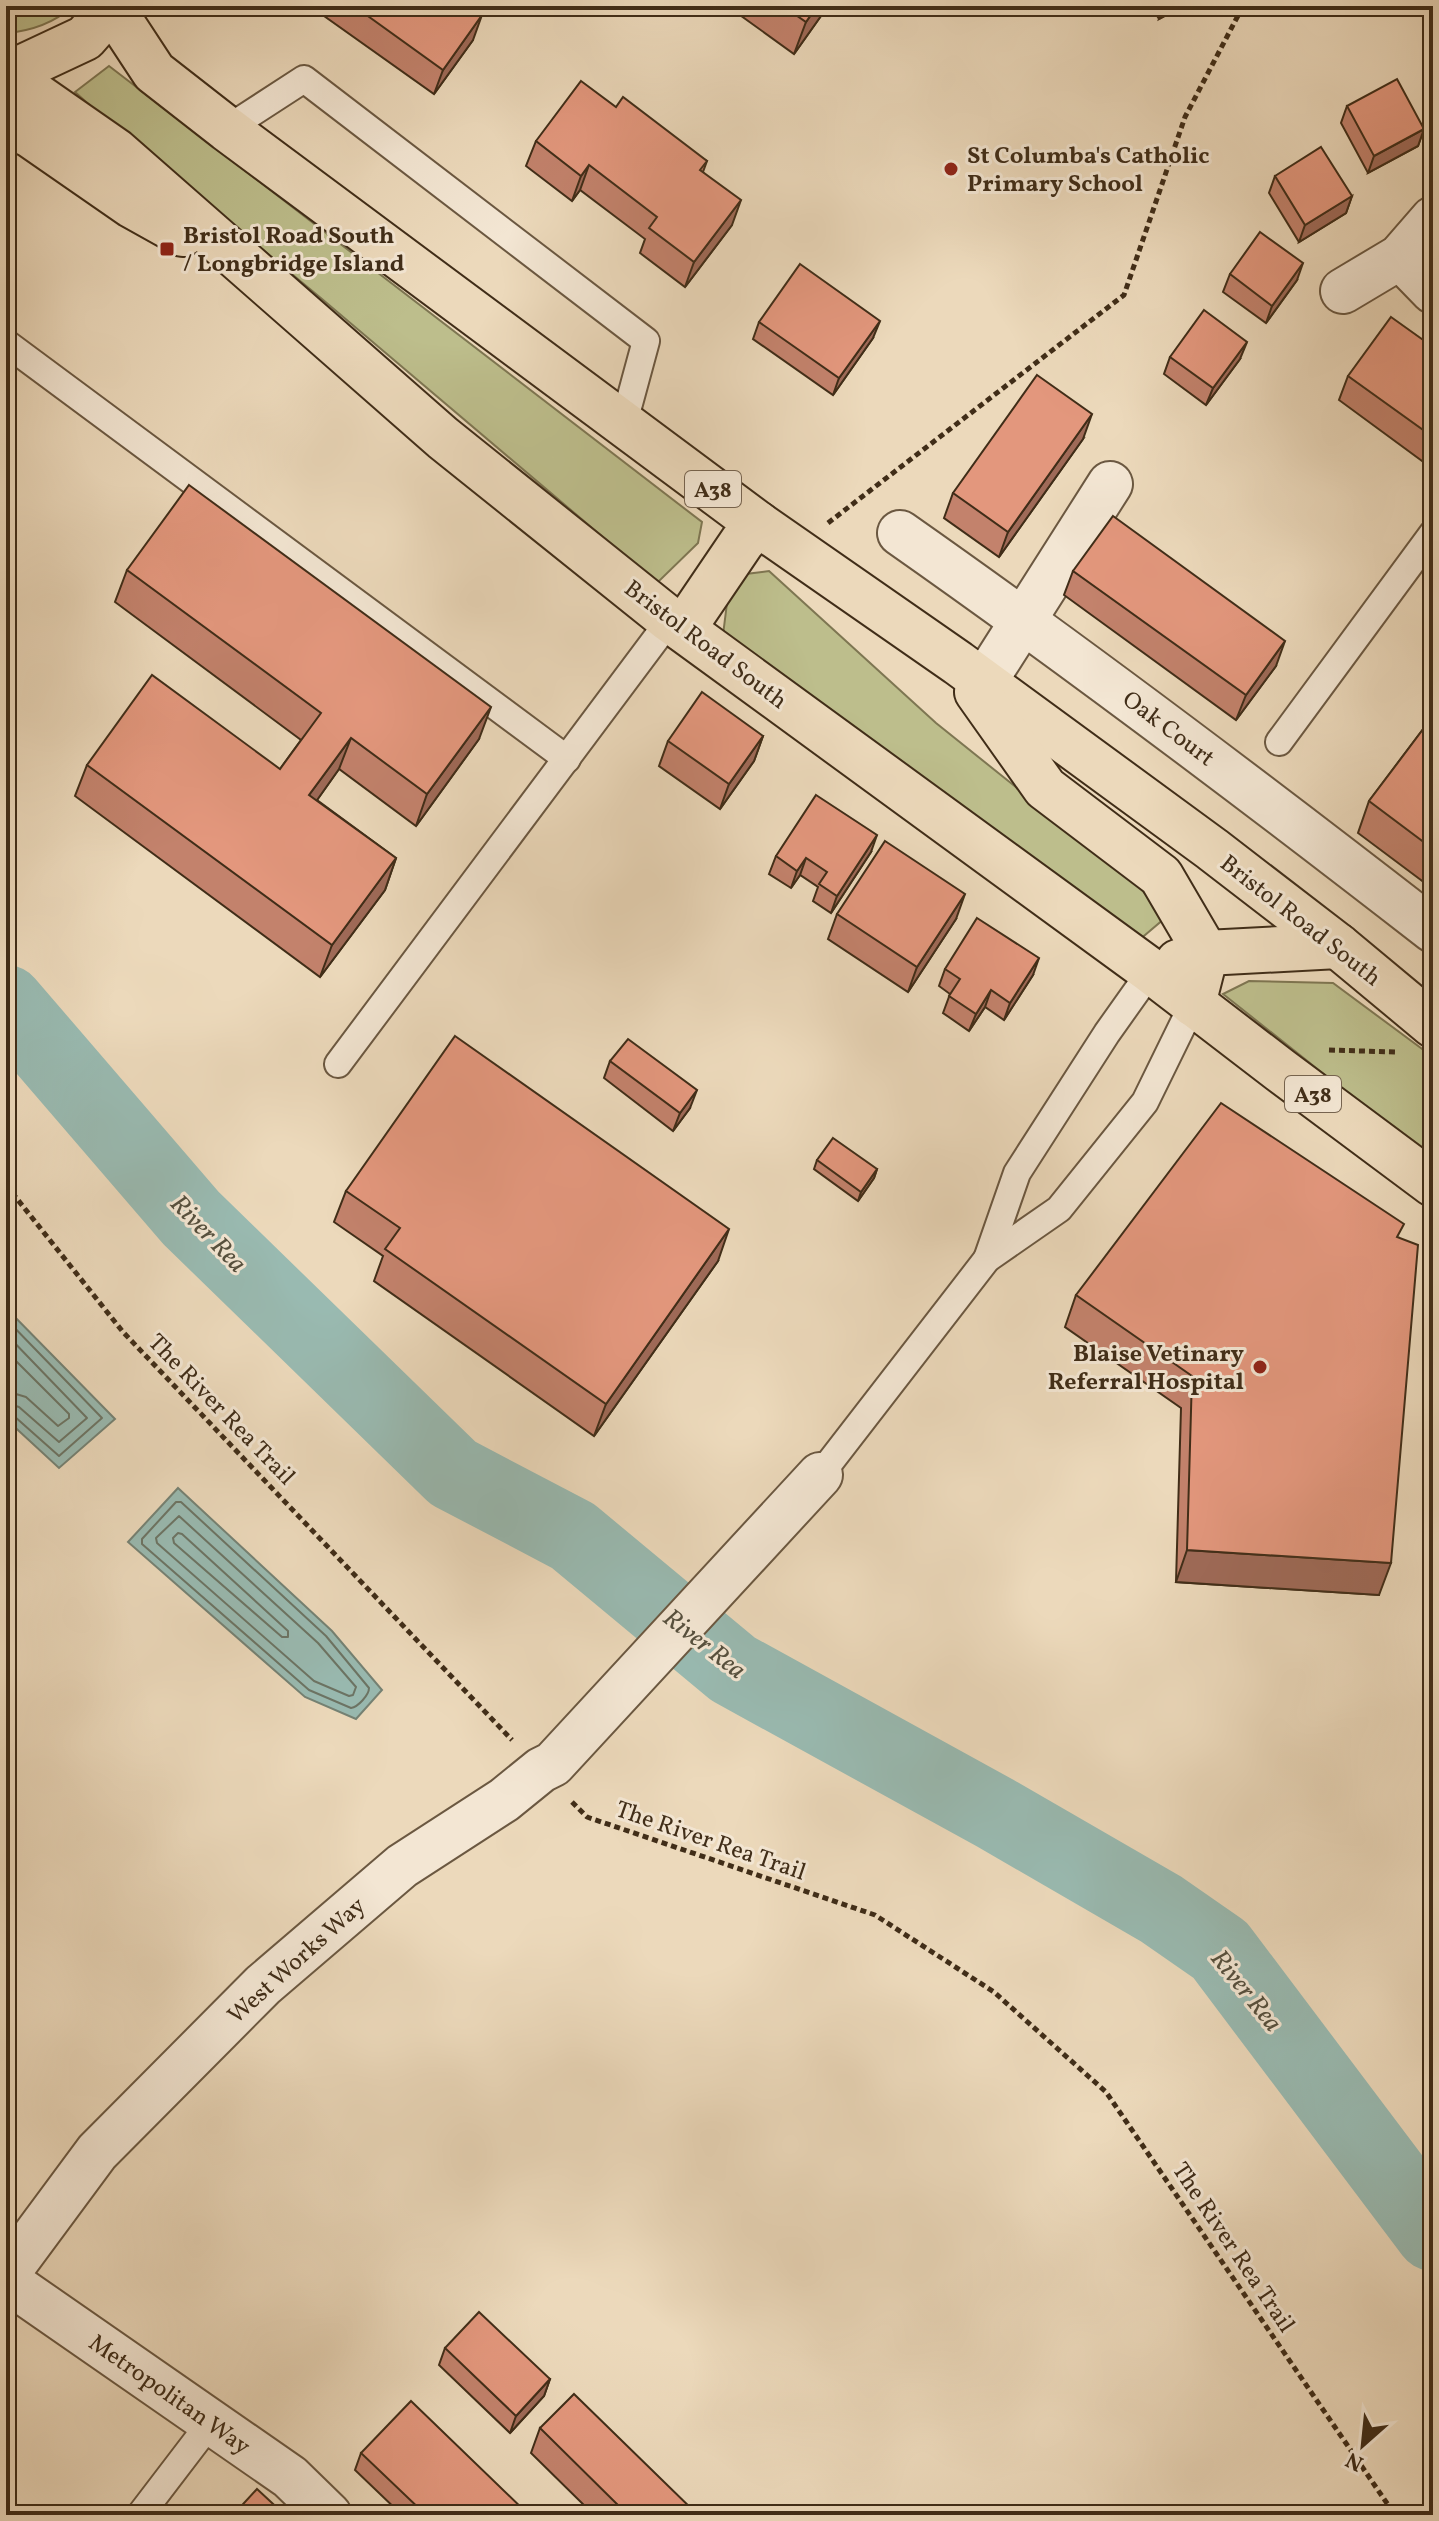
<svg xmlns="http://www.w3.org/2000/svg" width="1439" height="2521" viewBox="0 0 1439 2521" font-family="Vollkorn,serif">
<rect width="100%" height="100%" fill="#ecd9bb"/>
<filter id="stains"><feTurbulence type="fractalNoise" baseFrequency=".0025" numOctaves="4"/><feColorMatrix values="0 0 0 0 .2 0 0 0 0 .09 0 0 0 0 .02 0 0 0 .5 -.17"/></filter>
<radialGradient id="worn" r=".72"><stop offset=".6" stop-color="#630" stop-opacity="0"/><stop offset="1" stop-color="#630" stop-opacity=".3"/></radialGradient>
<!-- green -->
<g fill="#bdbe8c" stroke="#7e7652" stroke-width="2">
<path d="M6,6H73C54,23 32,31 6,33Z"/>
<path d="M109,66L702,522L698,543L657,583L322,299L113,126L75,92Z"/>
<path d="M769,571L936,723L1138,885L1165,918L1138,941L723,635L727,603L746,574Z"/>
<path d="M1249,981L1333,983L1433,1057V1161L1223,994Z"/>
</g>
<!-- water -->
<g fill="#99bab1" stroke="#758274" stroke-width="2">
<path d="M6,1308L115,1419L59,1468L6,1419Z"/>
<path d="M178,1488L332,1631L382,1690L356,1719L305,1697L128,1542Z"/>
</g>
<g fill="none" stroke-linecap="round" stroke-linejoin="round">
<!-- shore -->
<g stroke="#6c7464" stroke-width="2">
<path d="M6,1319L102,1418L59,1456L14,1416L6,1414"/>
<path d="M6,1334L87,1418L59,1442L19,1407L6,1403"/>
<path d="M6,1351L69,1414V1418L58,1426L26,1397L6,1391"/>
<path d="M176,1502H181L326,1636L369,1688C369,1695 358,1707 351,1708L309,1690L142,1544V1539Z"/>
<path d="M179,1516L318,1643L356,1687L353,1695L349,1696L314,1681L157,1543L156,1538Z"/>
<path d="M178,1533L182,1534L288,1631V1637H282L174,1543L173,1538Z"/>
</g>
<!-- river -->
<path stroke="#99bab1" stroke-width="76" d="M6,1003L191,1218L453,1473L573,1536L733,1669L995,1813L1161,1909L1220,1950L1433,2233"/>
<defs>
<g id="service">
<path d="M227,129L304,79L646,341L624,422"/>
<path d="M6,343L567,759"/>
<path d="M1279,742L1433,533"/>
<path d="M338,1064L670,620"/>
<path d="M987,1259L1017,1173L1107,1033L1151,971"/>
<path d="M820,1475L987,1259L1059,1209L1145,1102L1193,1004"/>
<path d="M140,2515L211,2422"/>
</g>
<g id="minor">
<path d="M1400,257L1433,291"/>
<path d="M1343,291L1400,257L1433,219"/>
<path d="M900,533C1081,660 1258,794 1433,930"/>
<path d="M984,682L1110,484"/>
<path d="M6,2275L97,2152L263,1985L402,1866L504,1800L541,1770L553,1764L820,1475"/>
<path d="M6,2280L290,2477L329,2515"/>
</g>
<g id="trunk">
<path d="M112,8L154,72L227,129L758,524L958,663L1212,849L1338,946L1433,1025"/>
<path d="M6,70L21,68L85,38L113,6"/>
<path d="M6,71L24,87L116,151L443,438L670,620L1151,971L1280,1070L1433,1184"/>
<path d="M6,123L30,135L131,205L183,234"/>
<path d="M683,629L742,542L758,524"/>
<path d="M977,692L1045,788L1161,876L1206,953L1193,1004"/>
<path d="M1178,962L1206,953L1338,946"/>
</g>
</defs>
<!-- service casing -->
<use href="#service" stroke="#6b5841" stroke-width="30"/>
<!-- minor casing -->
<use href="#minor" stroke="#6b5841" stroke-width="48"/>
<!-- trunk casing -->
<use href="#trunk" stroke="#402d18" stroke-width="48"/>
<!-- path -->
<g stroke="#402d18" stroke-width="5" stroke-dasharray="6 4" stroke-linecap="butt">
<path d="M828,523L1124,295L1185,117L1243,6"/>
<path d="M1329,1050L1395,1052"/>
<path d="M6,1185L123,1332L512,1740"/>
<path d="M572,1802L587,1817L875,1915L994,1992L1106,2092L1395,2515"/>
</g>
<!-- service -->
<use href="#service" stroke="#f3e6d3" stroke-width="26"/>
<!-- minor -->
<use href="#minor" stroke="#f3e6d3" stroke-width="44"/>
<!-- trunk -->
<use href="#trunk" stroke="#ecd9bb" stroke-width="44"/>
</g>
<!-- wall -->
<g fill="#c3826c" stroke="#402d18" stroke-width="2">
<path d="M310,6H469L473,40L434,94Z"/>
<path d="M734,6H828L794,54L733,10Z"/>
<path d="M1151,6H1183L1159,19Z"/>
<path d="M1347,106L1424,129L1418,146L1368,173L1341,123Z"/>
<path d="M616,107L707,161L703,172L732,225L685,287L640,253L645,239L580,190L572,201L526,166L536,141Z"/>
<path d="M1275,176L1352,196L1346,213L1299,242L1269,193Z"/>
<path d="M1230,274L1297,280L1266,323L1223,292Z"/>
<path d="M759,322L873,338L833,395L753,339Z"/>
<path d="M1433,347V469L1339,400L1348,376Z"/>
<path d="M1170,357L1240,359L1206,405L1164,374Z"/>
<path d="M1083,439L999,557L944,518L953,493Z"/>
<path d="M127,570L479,739L416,826L339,769L317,800L396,858L385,890L320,977L75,796L87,765L280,769L301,740L115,602Z"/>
<path d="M1073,571L1276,666L1236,720L1064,595Z"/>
<path d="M1433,716V889L1358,833L1369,801Z"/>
<path d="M763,736L754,761L720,809L659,766L668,741Z"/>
<path d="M871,852L831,913L813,901L818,887L800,875L791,888L769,874L776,856Z"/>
<path d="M837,914L956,919L908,992L828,939Z"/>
<path d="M945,969L1033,975L1004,1020L985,1007L969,1031L943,1013L950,994L939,986Z"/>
<path d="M610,1061L690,1108L673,1131L604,1078Z"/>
<path d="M817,1160L877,1169L874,1178L858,1201L814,1169Z"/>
<path d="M346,1191L718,1261L594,1436L374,1281L383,1256L334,1222Z"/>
<path d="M1399,1238L1379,1595L1176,1582L1181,1408L1065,1327L1076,1295Z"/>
<path d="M445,2348L550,2379L544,2396L510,2433L439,2365Z"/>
<path d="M540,2428L698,2515H594L531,2453Z"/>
<path d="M361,2453L529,2515H402L355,2470Z"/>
</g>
<!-- shaded-wall -->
<g fill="#9f6a58" stroke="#402d18" stroke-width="2">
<path d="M817,6H828L794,54L806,22Z"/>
<path d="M1164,6H1183L1159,19Z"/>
<path d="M482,15L473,40L434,94L443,70Z"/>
<path d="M1424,129L1418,146L1368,173L1374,156Z"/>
<path d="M589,165L580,190L572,201L581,176Z"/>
<path d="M1352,196L1346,213L1299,242L1305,225Z"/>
<path d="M741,200L732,225L685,287L694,262Z"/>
<path d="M1303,263L1297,280L1266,323L1272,306Z"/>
<path d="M880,321L873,338L833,395L839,378Z"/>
<path d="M1247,342L1240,359L1206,405L1213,388Z"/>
<path d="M1092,414L1083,439L999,557L1008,532Z"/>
<path d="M1285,641L1276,666L1236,720L1246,695Z"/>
<path d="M491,707L479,739L416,826L427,794Z"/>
<path d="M763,736L754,761L720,809L729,784Z"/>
<path d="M351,738L339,769L298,827L309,795Z"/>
<path d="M877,835L871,852L831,913L837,896Z"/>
<path d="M396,858L385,890L320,977L332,945Z"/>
<path d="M806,858L800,875L791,888L797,871Z"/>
<path d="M965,894L956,919L908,992L917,967Z"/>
<path d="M1039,958L1033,975L1004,1020L1010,1003Z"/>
<path d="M991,990L985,1007L969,1031L976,1014Z"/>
<path d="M697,1090L690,1108L673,1131L680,1113Z"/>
<path d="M877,1169L874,1178L858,1201L861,1192Z"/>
<path d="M729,1229L718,1261L594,1436L606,1404Z"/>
<path d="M1187,1550L1391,1563L1379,1595L1176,1582Z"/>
<path d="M550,2379L544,2396L510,2433L516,2416Z"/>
</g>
<!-- building -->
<g fill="#e3977d" stroke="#402d18" stroke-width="2">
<path d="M354,6H469L482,15L443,70Z"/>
<path d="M783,6H817L806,22Z"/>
<path d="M1397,79L1424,129L1374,156L1347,106Z"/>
<path d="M581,81L616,107L623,97L707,161L700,170L741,200L694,262L649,228L657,217L589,165L581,176L536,141Z"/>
<path d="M1321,147L1352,196L1305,225L1275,176Z"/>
<path d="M1260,232L1303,263L1272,306L1230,274Z"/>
<path d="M800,264L880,321L839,378L759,322Z"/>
<path d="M1204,310L1247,342L1213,388L1170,357Z"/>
<path d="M1391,317L1433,347V437L1348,376Z"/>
<path d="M1037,375L1092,414L1008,532L953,493Z"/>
<path d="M189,485L491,707L427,794L351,738L309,795L396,858L332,945L87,765L152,675L280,769L321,713L127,570Z"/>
<path d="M1113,516L1285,641L1246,695L1073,571Z"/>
<path d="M702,692L763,736L729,784L668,741Z"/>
<path d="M1433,716V849L1369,801Z"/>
<path d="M816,795L877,835L837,896L819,884L827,872L806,858L797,871L776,856Z"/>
<path d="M885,841L965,894L917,967L837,914Z"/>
<path d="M977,918L1039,958L1010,1003L991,990L976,1014L949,996L960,979L945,969Z"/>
<path d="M455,1036L729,1229L606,1404L385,1249L400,1228L346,1191Z"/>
<path d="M628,1039L697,1090L680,1113L610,1061Z"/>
<path d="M1221,1103L1404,1224L1397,1237L1418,1245L1391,1563L1187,1550L1192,1376L1076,1295Z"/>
<path d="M833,1138L877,1169L861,1192L817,1160Z"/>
<path d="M479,2312L550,2379L516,2416L445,2348Z"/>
<path d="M574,2394L698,2515H628L540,2428Z"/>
<path d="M411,2401L529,2515H426L361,2453Z"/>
<path d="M257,2489L285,2515H233Z"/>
</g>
<!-- markers -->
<g fill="#8f2418" stroke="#f3e6d3" stroke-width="3">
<circle cx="951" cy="169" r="8"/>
<rect x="159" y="241" width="16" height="16" rx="4"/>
<circle cx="1260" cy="1367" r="8"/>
</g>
<g text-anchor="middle" stroke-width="6" stroke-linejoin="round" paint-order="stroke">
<!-- shield labels -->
<g fill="#f3e6d3" stroke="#766450" stroke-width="2">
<rect x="685" y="471" width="56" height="36" rx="6"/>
<rect x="1285" y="1076" width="56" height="36" rx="6"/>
</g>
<g font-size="22" font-weight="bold" fill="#402d18">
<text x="713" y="497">A38</text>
<text x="1313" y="1102">A38</text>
</g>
<!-- poi labels -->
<g font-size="24" font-weight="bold" fill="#402d18" stroke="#f3e6d3" text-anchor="start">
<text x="967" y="163">St Columba's Catholic<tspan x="967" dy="28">Primary School</tspan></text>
<text x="183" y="243">Bristol Road South<tspan x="183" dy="28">/ Longbridge Island</tspan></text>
<text x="1244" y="1361" text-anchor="end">Blaise Vetinary<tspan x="1244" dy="28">Referral Hospital</tspan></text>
</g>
<!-- street labels -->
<g font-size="24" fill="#402d18" stroke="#f3e6d3">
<text transform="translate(706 644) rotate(37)" y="8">Bristol Road South</text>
<text transform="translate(1169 728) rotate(37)" y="8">Oak Court</text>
<text transform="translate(1301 920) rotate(38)" y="8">Bristol Road South</text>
<text transform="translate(222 1409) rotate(46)" y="8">The River Rea Trail</text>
<text transform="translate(711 1840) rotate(19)" y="8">The River Rea Trail</text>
<text transform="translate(296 1960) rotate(-42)" y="8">West Works Way</text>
<text transform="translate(1234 2247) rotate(56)" y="8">The River Rea Trail</text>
<text transform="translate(170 2394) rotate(35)" y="8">Metropolitan Way</text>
</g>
<!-- water labels -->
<g font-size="26" font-style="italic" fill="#56503e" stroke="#f3e6d3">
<text transform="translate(209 1233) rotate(46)" y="9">River Rea</text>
<text transform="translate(705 1643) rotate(38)" y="9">River Rea</text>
<text transform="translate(1247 1990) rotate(51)" y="9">River Rea</text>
</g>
</g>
<!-- margin -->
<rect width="1439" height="2521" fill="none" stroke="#ecd9bb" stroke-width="32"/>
<rect x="8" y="8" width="1423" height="2505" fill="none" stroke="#402d18" stroke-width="4"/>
<rect x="16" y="16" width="1407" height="2489" fill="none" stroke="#402d18" stroke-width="2"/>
<!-- north arrow -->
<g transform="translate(1363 2445) rotate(207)" stroke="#f3e6d3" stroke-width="6" paint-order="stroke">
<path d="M0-6L14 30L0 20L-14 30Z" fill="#402d18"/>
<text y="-12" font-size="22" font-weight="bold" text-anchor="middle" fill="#402d18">N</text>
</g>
<rect width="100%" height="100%" filter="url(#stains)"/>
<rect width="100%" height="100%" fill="url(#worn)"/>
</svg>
